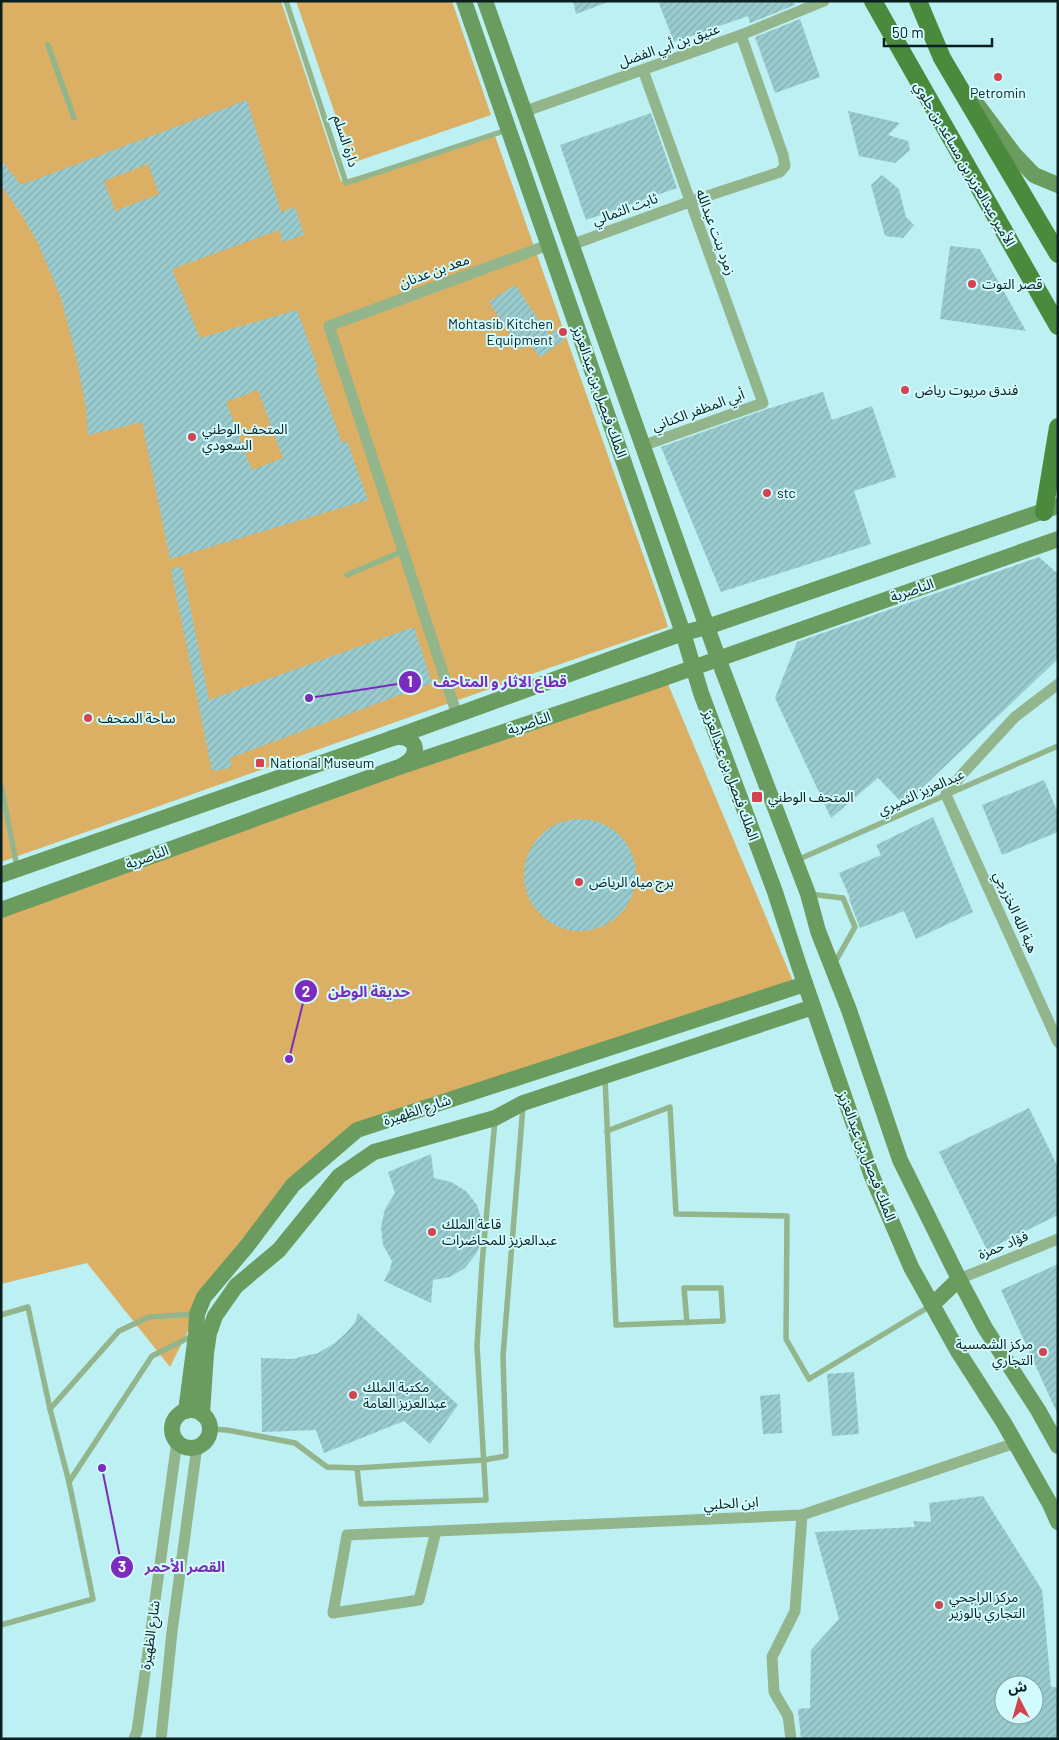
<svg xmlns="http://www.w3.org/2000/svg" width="1059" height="1740" viewBox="0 0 1059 1740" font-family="Barlow,'Noto Sans Arabic',sans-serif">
<defs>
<pattern id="building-hatch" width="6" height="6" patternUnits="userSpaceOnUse" patternTransform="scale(1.25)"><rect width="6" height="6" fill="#9acccf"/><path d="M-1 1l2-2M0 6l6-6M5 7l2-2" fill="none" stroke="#83afb1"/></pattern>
</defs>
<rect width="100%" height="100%" fill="#bdf0f3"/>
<!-- park -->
<g fill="#dcb064">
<path d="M1,1H281L341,181L495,136L662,608L668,627C445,703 223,784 1,862Z"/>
<path d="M296,1H452L491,115L352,163Z"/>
<path d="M668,684L795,986L357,1132L293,1187L204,1299L170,1367L87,1263L1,1284V912L399,769Z"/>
</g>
<!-- building -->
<g fill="url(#building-hatch)" fill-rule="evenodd">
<path d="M573,1H608V2L576,14Z"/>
<path d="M658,1H793L795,5L750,23L748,16L674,42Z"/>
<path d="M800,19L820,77L775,93L755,37Z"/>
<path d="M247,100L281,212L295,207L304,235L283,242L279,230L172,269L200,338L297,310L318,368L316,369L342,443L347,441L368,500L170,559L142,422L88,435L86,408L76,356L61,298L37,241L19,211L1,185V160L21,185ZM148,164L159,194L115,211L104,181ZM258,390L283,458L252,470L226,402Z"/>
<path d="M848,111L900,123L888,135L908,141L910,150L895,163L859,156Z"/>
<path d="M651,113L677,188L586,220L560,145Z"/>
<path d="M882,175L899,189L906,217L914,225L903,238L885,236L871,185Z"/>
<path d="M950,246L980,249L1026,331L940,319Z"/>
<path d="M515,285L549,335L556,330L564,340L540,357L529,343L520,349L489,302Z"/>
<path d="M823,392L832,420L872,406L896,477L854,491L871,544L721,592L661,447L767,409Z"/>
<path d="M1039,557L1058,574V659L904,805L878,778L831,818L775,698L797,642Z"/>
<path d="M182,567L209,700L414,627L432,683L230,758L231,768L212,771L171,569Z"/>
<path d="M1044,780L1058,813V832L1002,855L982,805Z"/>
<path d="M933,817L973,912L916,939L904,911L860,928L849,899L850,898L839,873L881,855L876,845Z"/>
<circle cx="580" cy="875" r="56"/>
<path d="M1029,1108L1058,1167V1215L987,1250L939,1152Z"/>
<path d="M431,1154L434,1178L451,1182L466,1191L477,1205L481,1218L479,1248L476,1254L465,1268L450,1277L433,1280L431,1303L384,1281L390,1269L392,1261L383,1245L381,1227L385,1209L395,1193L388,1172Z"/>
<path d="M1058,1264V1415L1001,1290Z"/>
<path d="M358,1313L458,1405L430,1444L404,1421L324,1453L316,1430L262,1432L261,1358L292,1359L318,1353L335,1343L345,1334L355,1323Z"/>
<path d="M854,1372L859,1434L832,1436L827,1374Z"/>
<path d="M780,1394L782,1433L763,1434L760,1396Z"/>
<path d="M983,1496L1042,1590L1051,1687H1058V1739H801L798,1709L810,1708L811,1650L839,1619L815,1532L915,1527L913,1521L931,1522L929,1503ZM1004,1685H1034V1715H1004Z"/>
</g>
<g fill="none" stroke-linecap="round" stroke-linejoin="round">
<!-- lane -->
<g stroke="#93b58c" stroke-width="5.5">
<path d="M286,1L346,183L507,130"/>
<path d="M48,45L74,118"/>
<path d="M347,575L403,551"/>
<path d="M1,785L17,867"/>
<path d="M797,860L1058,746"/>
<path d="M809,894L843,898L855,927L834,964"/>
<path d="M605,1078L616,1325L723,1321L721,1288H684L687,1323"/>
<path d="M607,1131L670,1107L676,1214L787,1216L786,1339L809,1379L932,1305"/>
<path d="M1,1315L28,1307L50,1409L69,1482L93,1599L1,1625"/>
<path d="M50,1409L119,1331L149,1317L195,1314"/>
<path d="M209,1429L227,1430L295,1443L327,1467L357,1468L484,1460L506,1456L503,1356L523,1106"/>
<path d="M357,1468L361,1504L486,1500L477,1346L482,1264L495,1120"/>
<path d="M69,1482L152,1356L194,1335"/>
</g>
<!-- street -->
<g stroke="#93b58c" stroke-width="11">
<path d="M523,112L741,35L824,1"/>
<path d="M571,245L689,202L780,172L785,166L783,155L741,35"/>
<path d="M642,446L763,403L643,70"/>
<path d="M457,715L329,326L548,245"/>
<path d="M946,794L965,771L1015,717L1058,684"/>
<path d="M946,795L1058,1042"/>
<path d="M959,1279L1058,1239"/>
<path d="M436,1531L419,1600L333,1613L347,1535L802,1515L1015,1443"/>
<path d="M134,1739L137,1731L177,1441"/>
<path d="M161,1739L172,1632L197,1446"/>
<path d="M791,1739L788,1716L774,1692L772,1657L795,1611L802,1515"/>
</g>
<!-- secondary -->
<g stroke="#6a9c5f" stroke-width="16">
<path d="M464,1L683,633L701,693L775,892L799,966L871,1174L911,1267L959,1353L1004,1423L1050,1504L1058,1522"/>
<path d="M485,1L718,658L808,894L818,931L849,1010L900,1160L959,1279L985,1328L1038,1410L1058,1446"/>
<path d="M976,103L1014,154L1034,175L1058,185"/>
<path d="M392,738C415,732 424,754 403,765"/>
<path d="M1,875L390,739L683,633L707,627L1058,506"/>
<path d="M1,910L399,767L650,683L1058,539"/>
<path d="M932,1305L959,1279"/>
<circle cx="191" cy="1429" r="19"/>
<path d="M186,1411L196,1335L197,1314L204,1297L247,1246L293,1185L357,1130L805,984"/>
<path d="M202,1414L206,1353L209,1333L215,1316L236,1286L279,1250L339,1176L374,1152L495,1118L523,1103L813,1007"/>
</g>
<!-- primary -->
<g stroke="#4b8a3d" stroke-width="18">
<path d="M873,1L1058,326"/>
<path d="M918,1L942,58L1058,254"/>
<path d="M1044,512L1058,427"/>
</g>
</g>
<!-- markers -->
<g fill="#d4434f" stroke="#d2fbfd" stroke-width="2">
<circle cx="998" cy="77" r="5"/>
<circle cx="972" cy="284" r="5"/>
<circle cx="563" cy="332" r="5"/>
<circle cx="905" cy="390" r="5"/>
<circle cx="192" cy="437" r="5"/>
<circle cx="767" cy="493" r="5"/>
<circle cx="88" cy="718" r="5"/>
<rect x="255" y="758" width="10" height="10" rx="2.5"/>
<rect x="751" y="791" width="12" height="12" rx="2.5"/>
<circle cx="579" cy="882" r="5"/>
<circle cx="432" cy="1232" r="5"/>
<circle cx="1043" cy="1352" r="5"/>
<circle cx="353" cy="1395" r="5"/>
<circle cx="939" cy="1605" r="5"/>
</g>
<g text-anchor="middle" stroke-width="4" stroke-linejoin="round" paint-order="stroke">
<!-- street labels -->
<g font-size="14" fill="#0a1f20" stroke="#d2fbfd">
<text transform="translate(669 45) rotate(-19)" y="5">عتيق بن أبي الفضل</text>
<text transform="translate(346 141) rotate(72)" y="5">دارة السلم</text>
<text transform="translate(965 164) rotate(60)" y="5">الأمير عبدالعزيز بن مساعد بن جلوي</text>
<text transform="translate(625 209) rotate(-20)" y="5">ثابت الثمالي</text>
<text transform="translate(716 232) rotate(70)" y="5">زمرد بنت عبدالله</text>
<text transform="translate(434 271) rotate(-20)" y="5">معد بن عدنان</text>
<text transform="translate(600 392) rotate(71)" y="5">الملك فيصل بن عبدالعزيز</text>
<text transform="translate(698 410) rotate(-20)" y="5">أبي المظفر الكناني</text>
<text transform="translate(912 590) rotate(-19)" y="5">الناصرية</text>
<text transform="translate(529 723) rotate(-19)" y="5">الناصرية</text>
<text transform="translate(731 775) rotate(70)" y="5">الملك فيصل بن عبدالعزيز</text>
<text transform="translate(921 792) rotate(-24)" y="5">عبدالعزيز الثميري</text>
<text transform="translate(147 857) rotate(-20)" y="5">الناصرية</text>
<text transform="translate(1016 912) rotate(66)" y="5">هبة الله الخزرجي</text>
<text transform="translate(417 1110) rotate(-18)" y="5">شارع الظهيرة</text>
<text transform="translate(867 1156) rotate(69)" y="5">الملك فيصل بن عبدالعزيز</text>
<text transform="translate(1003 1245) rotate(-22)" y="5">فؤاد حمزة</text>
<text transform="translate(731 1503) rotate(-3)" y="5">ابن الحلبي</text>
<text transform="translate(150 1635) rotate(-82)" y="5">شارع الظهيرة</text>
</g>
<!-- poi labels -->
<g font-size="14" fill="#0a1f20" stroke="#d2fbfd" text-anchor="start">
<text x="998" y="98" text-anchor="middle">Petromin</text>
<text x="982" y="289">قصر التوت</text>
<text x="553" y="329" text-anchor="end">Mohtasib Kitchen<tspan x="553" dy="16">Equipment</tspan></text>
<text x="915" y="395">فندق مريوت رياض</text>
<text x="202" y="434">المتحف الوطني<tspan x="202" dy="16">السعودي</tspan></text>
<text x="777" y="498">stc</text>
<text x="98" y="723">ساحة المتحف</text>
<text x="270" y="768">National Museum</text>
<text x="768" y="802">المتحف الوطني</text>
<text x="589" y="887">برج مياه الرياض</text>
<text x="442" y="1229">قاعة الملك<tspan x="442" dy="16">عبدالعزيز للمحاضرات</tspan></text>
<text x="1033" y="1349" text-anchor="end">مركز الشمسية<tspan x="1033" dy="16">التجاري</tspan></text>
<text x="363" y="1392">مكتبة الملك<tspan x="363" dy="16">عبدالعزيز العامة</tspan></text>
<text x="949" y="1602">مركز الراجحي<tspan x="949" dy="16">التجاري بالوزير</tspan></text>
</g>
</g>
<!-- callouts -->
<path fill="none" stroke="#7b2cbf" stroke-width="2" d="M309 698L410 682M289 1059L306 991M102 1468L122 1567"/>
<g fill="#7b2cbf" stroke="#d2fbfd" stroke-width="2">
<circle cx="309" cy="698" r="5"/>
<circle cx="289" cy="1059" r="5"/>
<circle cx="102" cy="1468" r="5"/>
<circle cx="410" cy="682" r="12"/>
<circle cx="306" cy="991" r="12"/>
<circle cx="122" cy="1567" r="12"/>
</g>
<g font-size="15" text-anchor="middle" font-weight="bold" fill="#fff">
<text x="410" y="687">1</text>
<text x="306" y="997">2</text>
<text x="122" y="1572">3</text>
</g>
<g font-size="15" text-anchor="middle" font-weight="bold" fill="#7b2cbf" stroke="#d2fbfd" stroke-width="4" stroke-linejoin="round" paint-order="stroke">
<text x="500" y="687">قطاع الاثار و المتاحف</text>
<text x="369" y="997">حديقة الوطن</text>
<text x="185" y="1572">القصر الأحمر</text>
</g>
<!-- border -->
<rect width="1059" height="1740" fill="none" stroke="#0a1f20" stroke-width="5"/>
<!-- north arrow -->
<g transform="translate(1019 1700) rotate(354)"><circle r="24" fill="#d2fbfd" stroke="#82a3a5"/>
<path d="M0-4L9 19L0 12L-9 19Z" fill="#d4434f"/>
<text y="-8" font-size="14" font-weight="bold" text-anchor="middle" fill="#0a1f20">ش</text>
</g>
<!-- scale -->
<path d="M884 38v8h108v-8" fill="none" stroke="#0a1f20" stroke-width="2.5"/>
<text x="892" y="38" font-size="15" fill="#0a1f20" stroke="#d2fbfd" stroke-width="4" paint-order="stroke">50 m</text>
</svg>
